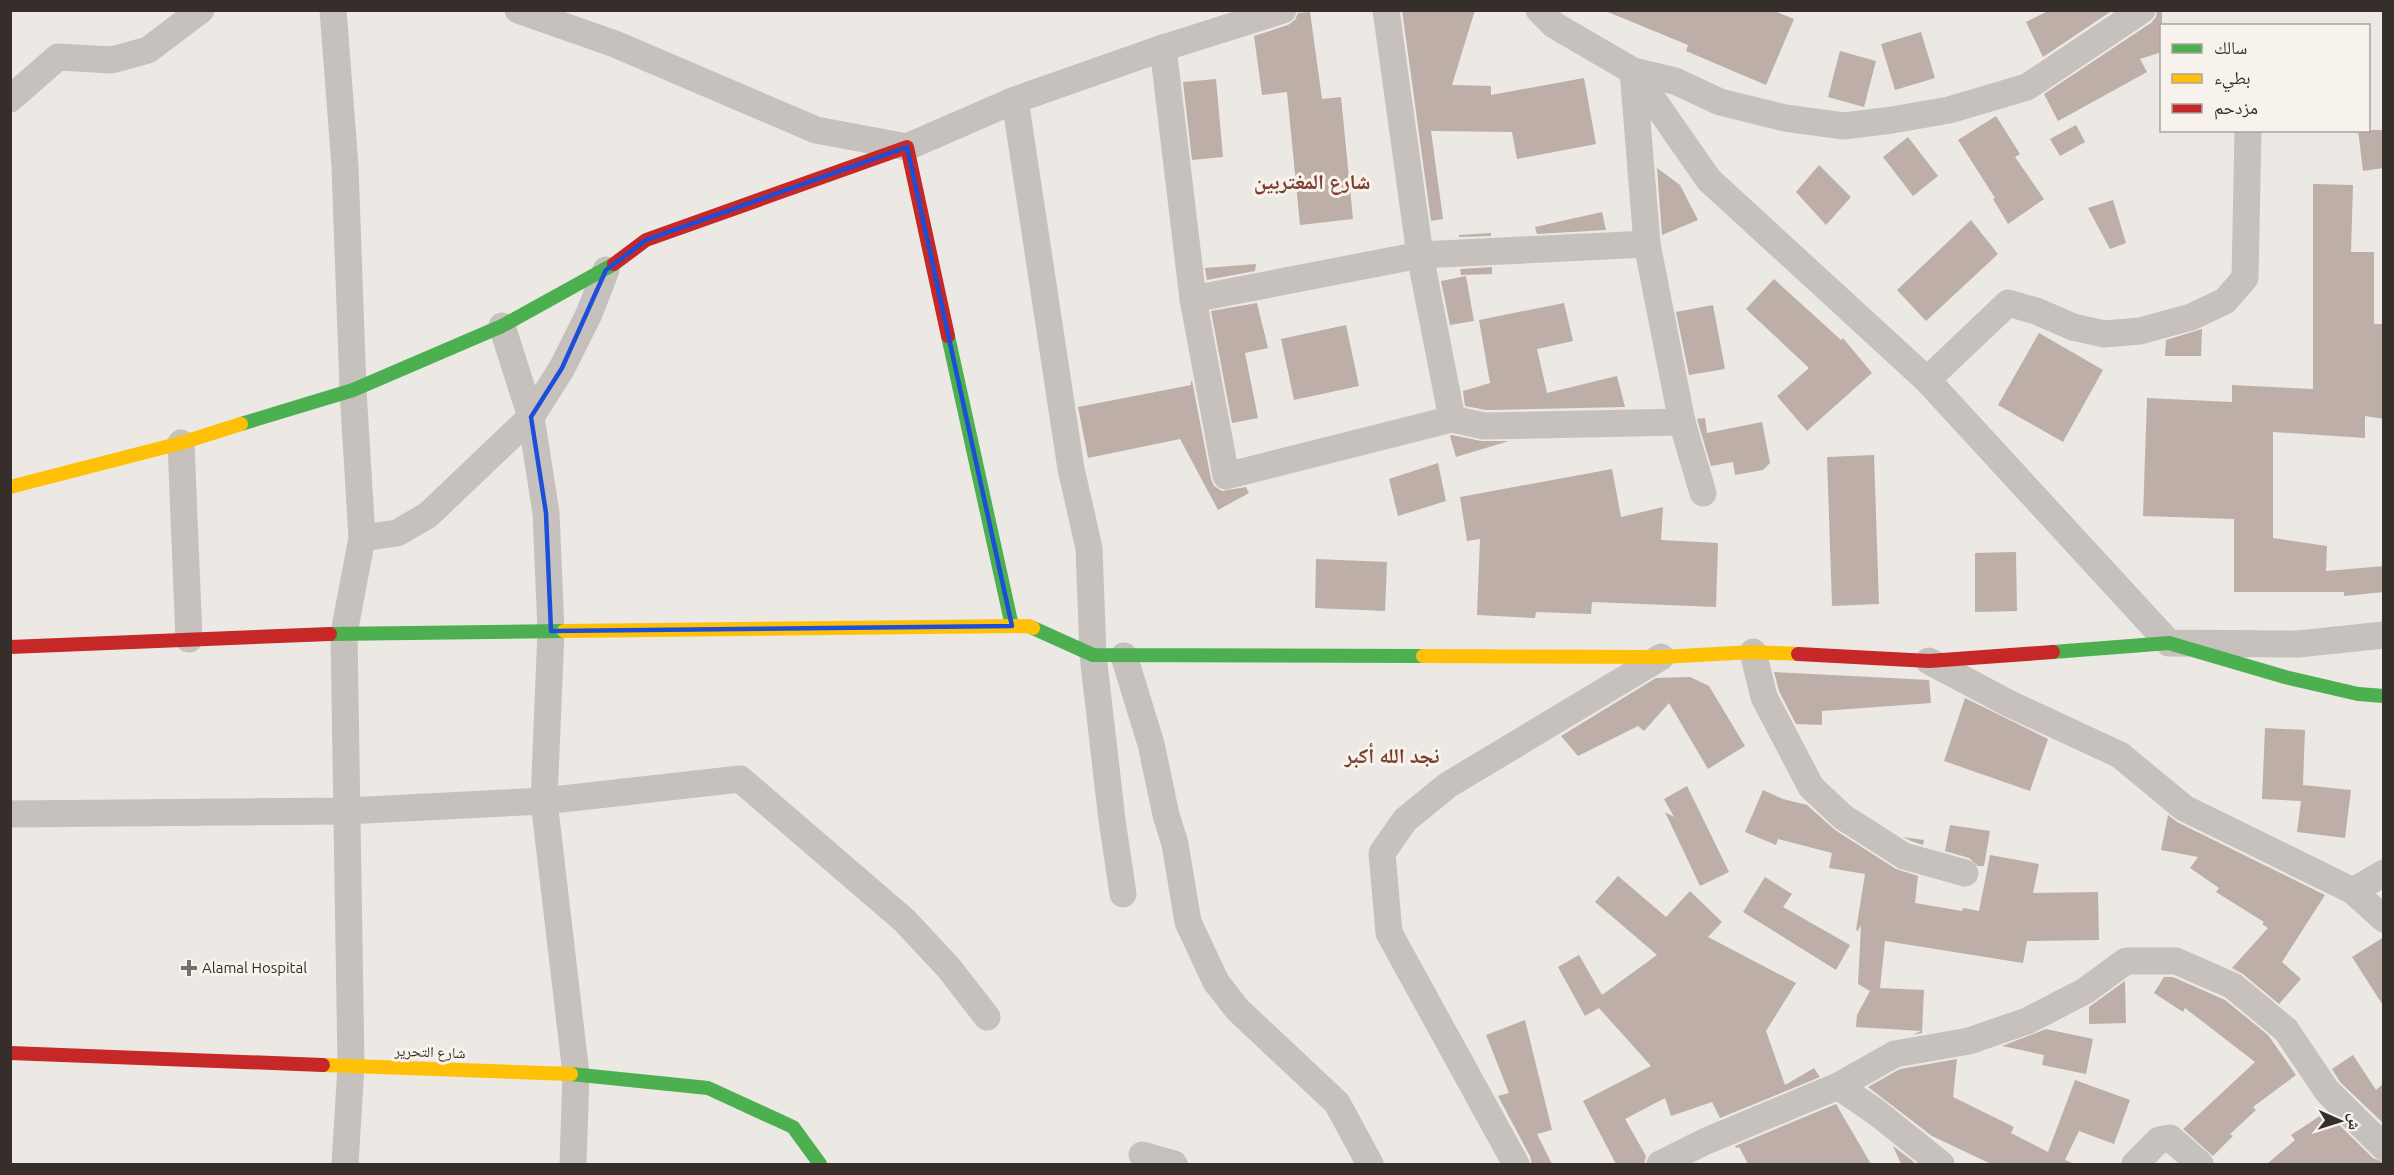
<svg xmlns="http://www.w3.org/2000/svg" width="2394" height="1175" viewBox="0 0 2394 1175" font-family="Ubuntu,'Noto Naskh Arabic',sans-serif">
<rect width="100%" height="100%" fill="#ece8e4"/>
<!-- building -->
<g fill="#beaea8">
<path d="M1402,10H1475L1452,85L1491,86V95L1584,78L1596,144L1517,159L1512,132L1431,131L1443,219L1431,221Z"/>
<path d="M1603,10H1772L1794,19L1766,85L1686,51L1688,45Z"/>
<path d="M2050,10H2113L2043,57L2026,22Z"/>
<path d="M2157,10H2162V52L2140,59L2147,72L2058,121L2044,94L2151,23L2156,17Z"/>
<path d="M1310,12L1322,99L1341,97L1353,219L1300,225L1287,92L1262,95L1254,36L1288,25L1295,20L1298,13Z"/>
<path d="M1921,32L1935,78L1895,90L1881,44Z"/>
<path d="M1840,51L1876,61L1864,107L1828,97Z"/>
<path d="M1216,79L1223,157L1192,160L1183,82Z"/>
<path d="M1996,116L2020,154L2015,157L2044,199L2008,224L1993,199L1995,198L1958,140Z"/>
<path d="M2076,125L2085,142L2060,156L2050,139Z"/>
<path d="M2358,130H2384V168L2363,171Z"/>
<path d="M1908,137L1938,176L1913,196L1883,157Z"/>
<path d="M1819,165L1851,197L1826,225L1796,192Z"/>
<path d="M1657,168L1680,185L1698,220L1662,235Z"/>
<path d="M2313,184L2353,185L2351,252H2374V324H2384V419L2365,416V438L2273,432V538L2327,546L2326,571L2384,566V592L2344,596V592H2234V519L2143,516L2147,398L2232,402V385L2313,389Z"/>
<path d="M2113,200L2126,243L2110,249L2088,208Z"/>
<path d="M1602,212L1606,230L1537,234L1535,227Z"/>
<path d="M1971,220L1998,254L1926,321L1897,290Z"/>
<path d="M1491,233V236L1459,237V235Z"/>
<path d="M1256,264L1255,271L1207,280L1205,268Z"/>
<path d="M1492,267V274L1461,275L1460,269Z"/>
<path d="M1466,276L1474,321L1450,325L1441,281Z"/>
<path d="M1774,279L1841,340L1843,338L1872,373L1807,431L1777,396L1809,368L1746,309Z"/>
<path d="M1257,303L1268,348L1245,353L1258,418L1232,423L1211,311Z"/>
<path d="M1564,303L1573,341L1537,349L1547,393L1617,376L1625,407L1486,410L1465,406L1463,391L1490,383L1479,320Z"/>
<path d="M1713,305L1725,369L1689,375L1676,312Z"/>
<path d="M1346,325L1359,386L1294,400L1281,339Z"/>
<path d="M2202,329L2201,356H2165L2166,340Z"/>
<path d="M2039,333L2103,370L2063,442L1998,405Z"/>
<path d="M1191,381H1192L1211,479L1214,486L1222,491L1246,487L1249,493L1218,510L1180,439L1088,458L1078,407L1191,385Z"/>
<path d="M1705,418L1707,433L1762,422L1770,463L1763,470L1735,475L1733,462L1711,466L1697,419Z"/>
<path d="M1452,435L1481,441H1509L1456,457L1450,436Z"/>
<path d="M1874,455L1879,604L1832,606L1827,457Z"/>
<path d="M1438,463L1446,501L1398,516L1389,479Z"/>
<path d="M1612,469L1621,517L1663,507L1661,540L1718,543L1716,607L1592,602L1591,614L1536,612L1535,618L1477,615L1480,539L1467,541L1460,497Z"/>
<path d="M2016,552L2017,611L1975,612V553Z"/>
<path d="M1316,559L1387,562L1385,611L1315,608Z"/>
<path d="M1774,672L1929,680L1931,703L1822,711V725L1796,724L1779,691Z"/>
<path d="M1690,677L1709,686L1745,746L1708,769L1669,703L1644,731L1638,726L1578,756L1561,736L1656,678Z"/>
<path d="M1965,698L2048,739L2030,791L1944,761Z"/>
<path d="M2265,728L2305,730L2303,785L2351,790L2345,838L2297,832L2301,801L2262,799Z"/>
<path d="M1687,786L1729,872L1700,886L1665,812L1674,817L1664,799Z"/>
<path d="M1763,790L1783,799L1807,805L1835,830L1896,869L1918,876L1915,903L1962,911L1963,908L1979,911L1990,855L2039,864L2033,893L2098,892L2099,940L2027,941L2023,963L1885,941L1880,988L1924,990L1922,1033L1912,1035L1921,1031L1856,1027L1857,1015L1870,991L1858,984L1861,925L1858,931L1856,930L1865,874L1829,868L1832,853L1778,839L1776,845L1745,832Z"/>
<path d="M2168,815L2177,822L2325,895L2282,962L2301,979L2279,1004L2243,974L2232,968L2268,928L2262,924L2264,922L2216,892L2219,888L2190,868L2198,857L2161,850Z"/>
<path d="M1950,825L1990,831L1984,866H1978L1969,858L1945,851Z"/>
<path d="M1903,837L1924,840L1923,845L1911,841Z"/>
<path d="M1618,876L1666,917L1690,891L1722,922L1708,937L1796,983L1766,1031L1785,1085L1814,1068L1820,1077L1720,1118L1712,1102L1671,1116L1665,1098L1625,1119L1646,1156L1644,1164H1616L1583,1101L1651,1066L1599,1008L1585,1016L1558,967L1579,955L1602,995L1657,955L1595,902Z"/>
<path d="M1765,877L1792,894L1783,907L1850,945L1836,970L1743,912Z"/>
<path d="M2384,937V1007L2352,957Z"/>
<path d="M2164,977H2173L2225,1000L2268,1035L2296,1075L2253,1107L2256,1110L2230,1134L2233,1136L2213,1156L2183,1129L2255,1062L2185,1008L2183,1012L2154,993Z"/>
<path d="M2125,981L2126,1023L2089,1024V1007Z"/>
<path d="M1525,1020L1552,1130L1537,1134L1552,1164H1532L1530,1156L1498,1096L1509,1093L1486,1035Z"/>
<path d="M2046,1029L2093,1039L2086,1074L2042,1065L2044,1055L2002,1046Z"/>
<path d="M2353,1055L2376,1090L2384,1083V1124L2340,1082L2332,1069Z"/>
<path d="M1957,1059L1953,1097L2014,1127L2011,1133L2048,1152L2075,1080L2130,1100L2114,1144L2079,1131L2065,1160L2075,1164H1991L1932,1136L1868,1087L1900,1069Z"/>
<path d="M1836,1104L1871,1164H1748L1739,1147L1736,1148L1735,1146Z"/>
<path d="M2326,1112L2373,1158L2384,1162V1164H2267L2295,1140L2291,1135Z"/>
<path d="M1893,1146L1914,1162L1912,1164H1901Z"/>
</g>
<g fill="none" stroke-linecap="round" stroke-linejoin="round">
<!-- street -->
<g stroke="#c6c1bc" stroke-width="27">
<path d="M333,10L345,166L353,390L362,538L344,633L351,1066L345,1164"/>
<path d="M518,10L615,44L816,130L907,147L1015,100L1163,48L1283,10"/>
<path d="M1386,10L1420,255L1452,419"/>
<path d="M1539,10L1554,25L1633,71L1709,180L1927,380L2169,643L2298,644L2384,635"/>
<path d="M1163,48L1193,299L1226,476L1452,419L1484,426L1682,422"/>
<path d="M10,99L58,57L112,60L148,50L201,10"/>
<path d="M1015,100L1071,469L1089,548L1093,655L1112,820L1123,894"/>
<path d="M1193,299L1420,255L1647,244"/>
<path d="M502,326L531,417L546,513L551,631L544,801L576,1074L573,1164"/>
<path d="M1927,380L2008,303L2036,311L2073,327L2104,334L2140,331L2191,317L2225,301L2245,278L2248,130"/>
<path d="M181,443L189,639"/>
<path d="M1703,493L1682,422L1647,244L1633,71L1675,81L1720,102L1785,118L1844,126L1892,120L1949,110L2027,87L2142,10"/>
<path d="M362,538L397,533L428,515L531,417L562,368L589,314L606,270"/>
<path d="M1753,652L1764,697L1811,787L1843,817L1904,856L1965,873"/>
<path d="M1124,656L1151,744L1166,815L1175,844L1188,922L1216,982L1238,1010L1337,1103L1370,1164"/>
<path d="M1929,661L2010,704L2120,755L2184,808L2353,891L2384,919"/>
<path d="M10,814L346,811L544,801L740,779L904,920L948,967L987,1017"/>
<path d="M2353,891L2384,873"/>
<path d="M1838,1086L1876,1112L1941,1164"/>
<path d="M1142,1155L1174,1164"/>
<path d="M1516,1164L1389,933L1382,853L1405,820L1448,785L1661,657"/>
<path d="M1660,1164L1704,1142L1838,1086L1895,1054L1969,1041L2027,1021L2085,991L2126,961H2176L2233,986L2286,1030L2327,1091L2384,1147"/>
<path d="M2135,1164L2159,1140L2170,1138L2200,1164"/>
</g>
<!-- fast -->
<g stroke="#4caf50" stroke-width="14">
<path d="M948,336L1012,626"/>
<path d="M241,424L353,390L502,326L614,264"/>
<path d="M1033,628L1093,655L1423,656"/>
<path d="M330,634L564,631"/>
<path d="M2053,652L2169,643L2285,677L2358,694L2384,696"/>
<path d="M571,1074L708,1088L793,1127L820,1164"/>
</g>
<!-- slow -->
<g stroke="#ffc107" stroke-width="14">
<path d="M10,487L181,443L241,424"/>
<path d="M564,631L1029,626L1033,628"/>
<path d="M1423,656L1661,657L1753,652L1798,654"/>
<path d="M323,1065L571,1074"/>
</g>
<!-- jam -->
<g stroke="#c62828" stroke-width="14">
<path d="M614,264L646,240L907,147L948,336"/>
<path d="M10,647L330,634"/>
<path d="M1798,654L1929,661L2053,652"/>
<path d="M10,1053L323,1065"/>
</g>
</g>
<!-- marked area -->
<path fill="none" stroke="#1d4ed8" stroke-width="4.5" stroke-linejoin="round" d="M907,147L1012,626L551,631L546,513L531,417L562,368L606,270L646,240Z"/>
<!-- markers -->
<path fill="#766f6c" stroke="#f8f2ec" stroke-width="2" d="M186 959h6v6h6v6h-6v6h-6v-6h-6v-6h6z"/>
<g text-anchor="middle" stroke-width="6" stroke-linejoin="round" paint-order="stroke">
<!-- poi labels -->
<g font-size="15" fill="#362e2b" stroke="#f8f2ec" text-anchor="start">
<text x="202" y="973">Alamal Hospital</text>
</g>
<!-- street labels -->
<g font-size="15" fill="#362e2b" stroke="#f8f2ec">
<text transform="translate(430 1052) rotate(2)" y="5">شارع التحرير</text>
</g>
<!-- district labels -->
<g font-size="21" font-weight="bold" fill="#7c3f2d" stroke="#f8f2ec">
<text x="1312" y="189">شارع المغتربين</text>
<text x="1392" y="763">نجد الله أكبر</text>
</g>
</g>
<!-- border -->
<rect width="2394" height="1175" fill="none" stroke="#362e2b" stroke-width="24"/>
<!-- legend -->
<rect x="2160" y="24" width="210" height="108" fill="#f8f2ec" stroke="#aaa49f" stroke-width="1.5"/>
<rect x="2172" y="44" width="30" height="9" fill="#4caf50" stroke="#aaa49f" stroke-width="1.5"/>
<text x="2214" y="54" font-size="18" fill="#362e2b">سالك</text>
<rect x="2172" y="74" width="30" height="9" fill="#ffc107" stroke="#aaa49f" stroke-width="1.5"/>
<text x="2214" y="84" font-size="18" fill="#362e2b">بطيء</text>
<rect x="2172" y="104" width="30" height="9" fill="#c62828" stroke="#aaa49f" stroke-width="1.5"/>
<text x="2214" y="114" font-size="18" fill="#362e2b">مزدحم</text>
<!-- north arrow -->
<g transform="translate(2340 1121) rotate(93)" stroke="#f8f2ec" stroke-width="4.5" paint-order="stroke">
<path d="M0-4.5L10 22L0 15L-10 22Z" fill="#362e2b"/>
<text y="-9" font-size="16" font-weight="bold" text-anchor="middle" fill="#362e2b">ش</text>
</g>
</svg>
